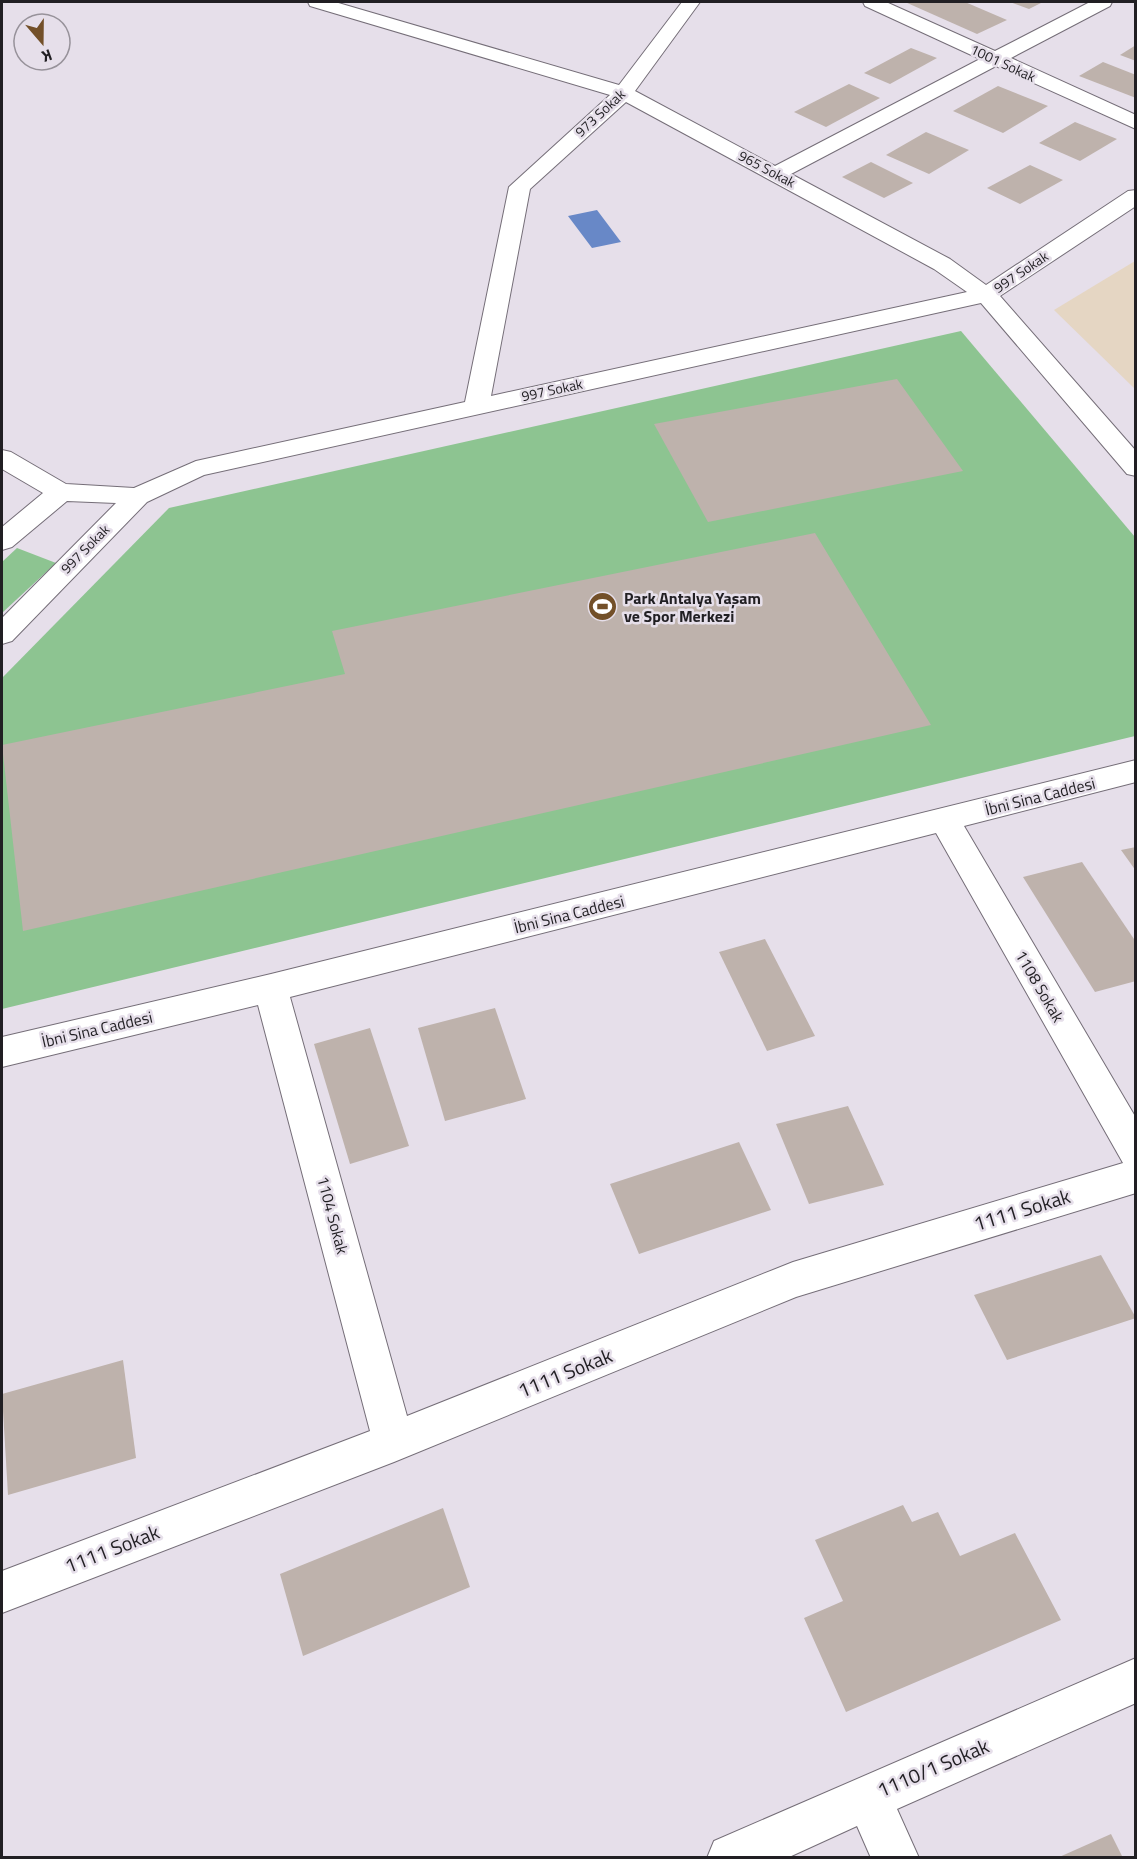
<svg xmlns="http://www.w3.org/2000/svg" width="1137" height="1859" viewBox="0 0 1137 1859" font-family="'Titillium Web',sans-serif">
<rect width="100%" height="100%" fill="#e6dfea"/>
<!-- industrial -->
<path fill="#e5d6c3" d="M1135,261V389L1054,310Z"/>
<!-- green -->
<g fill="#8dc491">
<path d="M961,331L1135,537V736L2,1009V678L169,508Z"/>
<path d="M17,548L56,563L2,613V562Z"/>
</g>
<!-- water -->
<path fill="#6888c7" d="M597,210L621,242L592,248L568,216Z"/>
<!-- building -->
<g fill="#beb2ac">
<path d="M905,2H965L1007,20L977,34Z"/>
<path d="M1010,2H1043L1029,9Z"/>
<path d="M1136,45V61L1120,55Z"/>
<path d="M911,48L937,58L890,84L864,73Z"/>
<path d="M1103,62L1136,75V98L1079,76Z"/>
<path d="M849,84L880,98L826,127L794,112Z"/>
<path d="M998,86L1048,106L1003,133L953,111Z"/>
<path d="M1075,122L1117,139L1080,161L1039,143Z"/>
<path d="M926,132L969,150L929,174L886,155Z"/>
<path d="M871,162L913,183L884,198L842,177Z"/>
<path d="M1030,165L1063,180L1020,204L987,188Z"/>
<path d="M897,379L963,471L708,522L654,424Z"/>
<path d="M815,533L931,725L23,931L2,745L345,674L332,631Z"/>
<path d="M1136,847V871L1121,850Z"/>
<path d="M1082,862L1136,942V981L1095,992L1023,877Z"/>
<path d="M765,939L815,1036L767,1051L719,952Z"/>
<path d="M495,1008L526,1099L445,1121L418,1028Z"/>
<path d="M370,1028L409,1146L350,1164L314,1044Z"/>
<path d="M848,1106L884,1185L809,1204L776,1124Z"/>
<path d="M739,1142L771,1210L639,1254L610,1184Z"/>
<path d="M1101,1255L1136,1318L1007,1360L974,1295Z"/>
<path d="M123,1360L136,1458L8,1495L2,1394Z"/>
<path d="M903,1505L912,1522L938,1512L960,1556L1015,1533L1061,1620L846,1712L804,1618L843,1601L815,1540Z"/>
<path d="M443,1508L470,1587L303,1656L280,1574Z"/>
<path d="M1111,1834L1123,1858H1057Z"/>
</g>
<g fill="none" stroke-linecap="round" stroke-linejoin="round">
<defs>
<g id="street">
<path d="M308,2H335L619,85L682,2H700L635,91L775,166L980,59L865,6L863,2H886L995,51L1090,2H1112L1110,6L1011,58L1136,115V129L996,66L791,174L950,259L986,285L1128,191L1136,190V206L1000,296L1136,451V476L1127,474L981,303L204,475L147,502L12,641L2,644V618L116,503L67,501L12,547L2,550V527L43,493L2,469V450L11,452L66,484L134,488L196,461L465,402L509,187L610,95L310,6ZM626,102L934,269L967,292L491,396L530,189Z"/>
<path d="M1136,760V782L964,826L1136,1118V1193L796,1297L394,1462L2,1613V1571L370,1431L258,1005L2,1067V1037L271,974ZM936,833L1123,1163L793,1262L407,1416L290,997Z"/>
<path d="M1136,1658V1703L897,1809L919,1858H871L857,1826L787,1858H707L714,1841Z"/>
</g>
</defs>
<!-- street casing -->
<use href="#street" stroke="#756e78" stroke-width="2"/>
<!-- street -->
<use href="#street" fill="#fff" fill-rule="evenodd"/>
</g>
<!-- icons -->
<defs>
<symbol id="stadium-disc" viewBox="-11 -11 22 22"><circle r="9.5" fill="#735029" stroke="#e6dfea"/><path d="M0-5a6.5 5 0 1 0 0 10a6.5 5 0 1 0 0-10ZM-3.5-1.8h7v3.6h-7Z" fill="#fff"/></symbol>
</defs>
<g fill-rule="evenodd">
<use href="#stadium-disc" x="586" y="590" width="33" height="33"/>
</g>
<g text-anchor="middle" stroke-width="5" stroke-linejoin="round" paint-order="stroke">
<!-- far-street labels -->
<g font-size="14" fill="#211f23" stroke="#e6dfea">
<text transform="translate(1003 63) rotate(25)" y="5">1001 Sokak</text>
<text transform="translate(600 113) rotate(-43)" y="5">973 Sokak</text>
<text transform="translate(767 169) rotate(28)" y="5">965 Sokak</text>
<text transform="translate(1021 272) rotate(-34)" y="5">997 Sokak</text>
<text transform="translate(552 390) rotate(-12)" y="5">997 Sokak</text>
<text transform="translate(85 549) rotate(-45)" y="5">997 Sokak</text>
</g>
<!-- poi labels -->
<g font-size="16" font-weight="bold" fill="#211f23" stroke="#e6dfea" text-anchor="start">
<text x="624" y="604">Park Antalya Yaşam<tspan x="624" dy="18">ve Spor Merkezi</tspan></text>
</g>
<!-- street labels -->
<g font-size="16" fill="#211f23" stroke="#e6dfea">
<text transform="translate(1040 796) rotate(-14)" y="6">İbni Sina Caddesi</text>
<text transform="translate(569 914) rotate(-14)" y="6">İbni Sina Caddesi</text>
<text transform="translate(1040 986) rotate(60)" y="6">1108 Sokak</text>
<text transform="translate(97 1029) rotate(-13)" y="6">İbni Sina Caddesi</text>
<text transform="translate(333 1215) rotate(75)" y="6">1104 Sokak</text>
</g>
<!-- near-street labels -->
<g font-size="20" fill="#211f23" stroke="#e6dfea">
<text transform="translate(1022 1210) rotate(-17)" y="7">1111 Sokak</text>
<text transform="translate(565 1373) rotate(-22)" y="7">1111 Sokak</text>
<text transform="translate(112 1549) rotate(-21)" y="7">1111 Sokak</text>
<text transform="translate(933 1768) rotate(-23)" y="7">1110/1 Sokak</text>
</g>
</g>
<!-- border -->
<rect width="1137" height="1859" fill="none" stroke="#211f23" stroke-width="6"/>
<!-- north arrow -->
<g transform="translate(42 42) rotate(160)"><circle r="28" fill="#e6dfea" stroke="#97929a" stroke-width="1.5"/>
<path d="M0-4.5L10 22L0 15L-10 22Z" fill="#735029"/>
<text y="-9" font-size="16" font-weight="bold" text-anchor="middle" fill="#211f23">K</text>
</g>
</svg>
